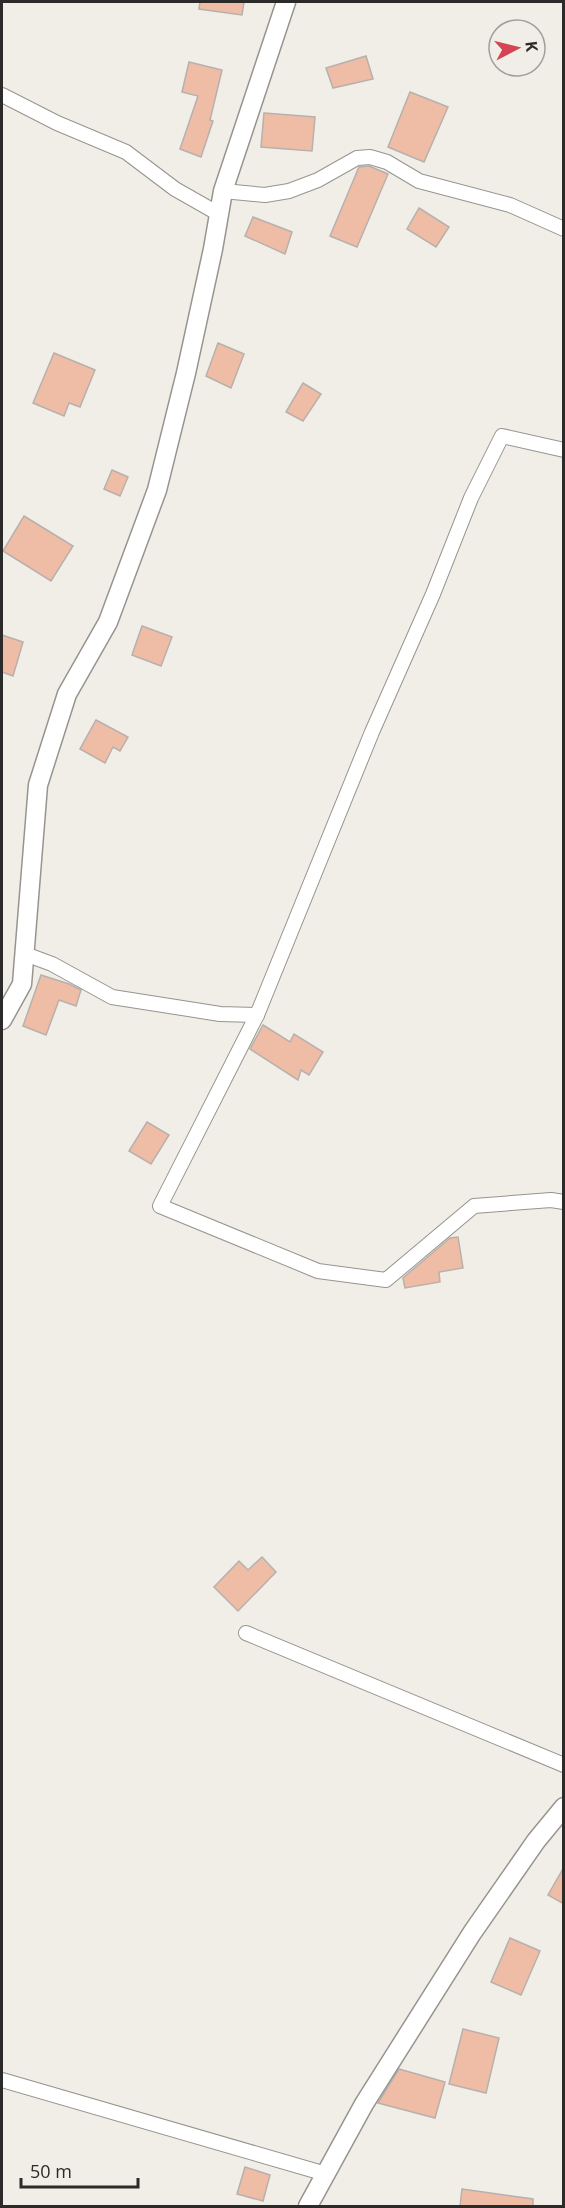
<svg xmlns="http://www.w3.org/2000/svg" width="565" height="2208" viewBox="0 0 565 2208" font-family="'Open Sans',sans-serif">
<rect width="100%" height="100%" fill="#f1ede7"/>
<!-- building -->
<g fill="#efbda6" stroke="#b7b0ad" stroke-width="1.5">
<path d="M200,2H244L242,15L199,9Z"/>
<path d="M366,56L373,79L333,88L326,68Z"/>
<path d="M189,62L222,70L210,120L213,121L201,157L180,149L198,96L182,92Z"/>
<path d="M410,92L448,107L424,162L388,147Z"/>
<path d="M264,113L315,117L312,151L261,147Z"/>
<path d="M369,166L388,174L357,247L330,236L359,167Z"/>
<path d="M419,208L449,227L436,247L407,229Z"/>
<path d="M253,217L292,232L285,254L245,236Z"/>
<path d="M218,343L244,354L231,388L206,376Z"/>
<path d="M54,353L95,370L80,407L69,403L64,416L33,403Z"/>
<path d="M303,383L321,394L303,421L286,412Z"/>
<path d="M112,470L128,477L120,496L104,489Z"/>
<path d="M24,516L73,546L51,581L3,551Z"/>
<path d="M142,626L172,637L161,666L132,655Z"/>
<path d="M2,635L23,642L13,676L2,672Z"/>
<path d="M96,720L128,737L120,751L113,747L105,763L80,749Z"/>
<path d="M41,975L69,984L81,990L76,1006L59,1000L46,1035L23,1026Z"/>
<path d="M263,1025L290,1042L294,1034L323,1052L309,1075L301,1070L298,1080L250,1049Z"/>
<path d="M147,1122L169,1135L151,1164L129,1151Z"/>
<path d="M458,1237L463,1268L439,1272L440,1282L405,1288L403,1278L450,1238Z"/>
<path d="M262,1557L276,1572L238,1611L214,1587L239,1561L248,1570Z"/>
<path d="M564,1867V1904L548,1895Z"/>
<path d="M510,1938L540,1951L521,1995L491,1982Z"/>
<path d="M463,2029L499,2038L486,2093L449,2084Z"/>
<path d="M399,2069L445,2082L435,2118L378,2103Z"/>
<path d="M245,2167L270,2175L263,2201L237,2194Z"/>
<path d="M462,2189L533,2199V2206H460Z"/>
</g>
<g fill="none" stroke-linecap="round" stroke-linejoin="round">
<defs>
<g id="street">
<path d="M2,95L57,123L126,152L175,189L219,214"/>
<path d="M223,191L265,195L289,191L318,180L357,158L370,157L387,162L419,181L510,205L564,229"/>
<path d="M25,954L52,964L112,997L220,1014L257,1015L372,732L433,594L471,498L502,436L564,450"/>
<path d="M257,1015L160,1206L318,1271L386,1280L474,1206L551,1200L564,1202"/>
<path d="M246,1633L564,1765"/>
<path d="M2,2080L326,2174"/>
</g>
<g id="secondary">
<path d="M2,1020L22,984L38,785L67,694L108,622L157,490L186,373L213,249L223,191L286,2"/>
<path d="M308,2206L364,2104L472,1933L536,1841L564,1807"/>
</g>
</defs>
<!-- street casing -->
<use href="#street" stroke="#97948f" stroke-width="16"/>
<!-- secondary casing -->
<use href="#secondary" stroke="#97948f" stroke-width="21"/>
<!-- street -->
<use href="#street" stroke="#fff" stroke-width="14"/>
<!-- secondary -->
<use href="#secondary" stroke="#fff" stroke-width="18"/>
</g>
<!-- border -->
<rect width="565" height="2208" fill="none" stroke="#2c2b29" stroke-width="6"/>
<!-- north arrow -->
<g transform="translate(517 48) rotate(83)"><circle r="28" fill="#f1ede7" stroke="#a29f9b" stroke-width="1.5"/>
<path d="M0-4.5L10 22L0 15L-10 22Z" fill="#d44452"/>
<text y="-9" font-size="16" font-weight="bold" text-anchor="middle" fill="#2c2b29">K</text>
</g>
<!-- scale -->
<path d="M21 2178v9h117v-9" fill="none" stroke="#2c2b29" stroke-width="3"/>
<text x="30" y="2178" font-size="18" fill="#2c2b29" stroke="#f1ede7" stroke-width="4.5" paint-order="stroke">50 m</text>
</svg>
